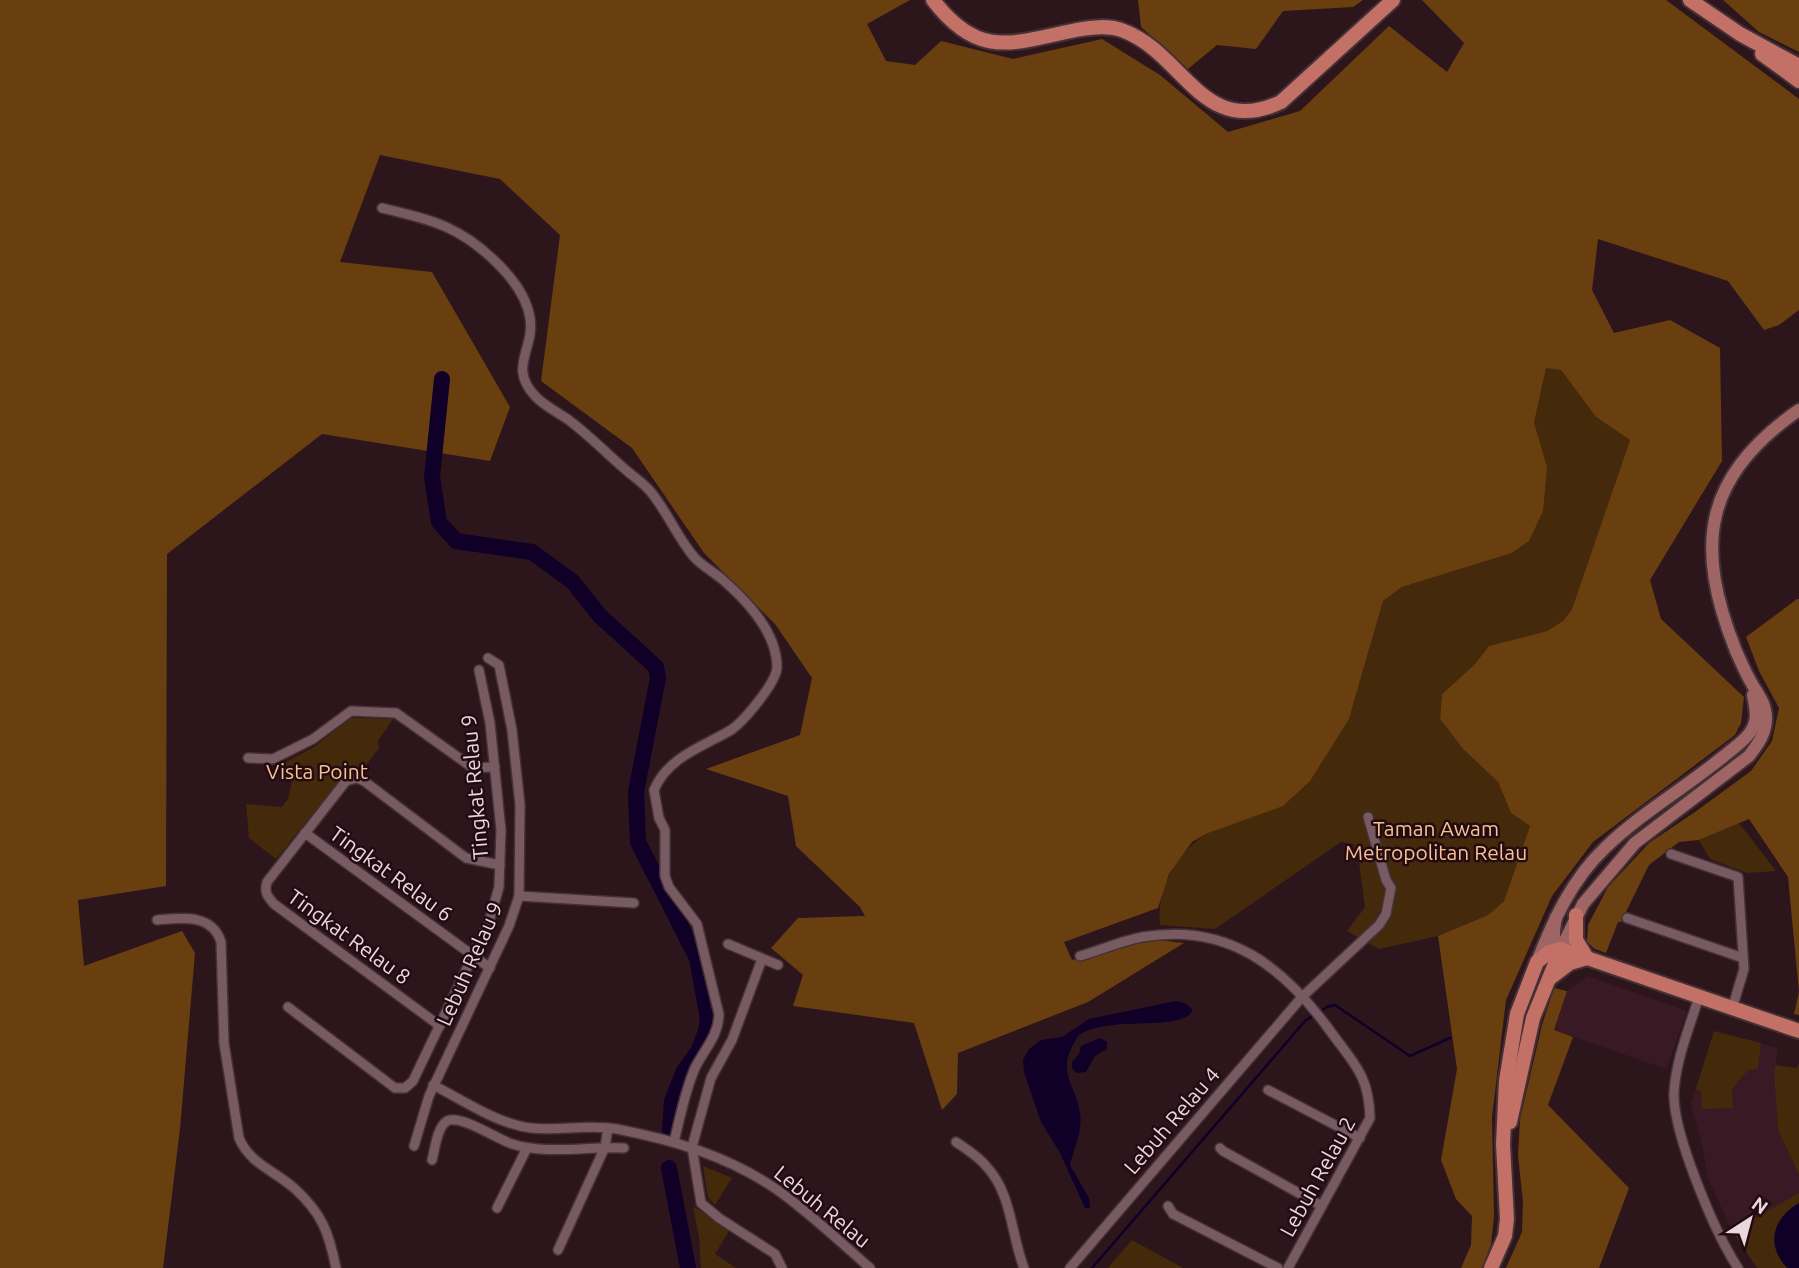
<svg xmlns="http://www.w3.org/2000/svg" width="1799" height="1268" viewBox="0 0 1799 1268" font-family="Ubuntu,sans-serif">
<rect width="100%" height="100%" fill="#2d151c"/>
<!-- built -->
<g fill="#391924">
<path d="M1588,976L1687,1011L1666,1069L1554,1030L1567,991Z"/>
<path d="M1714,1031L1778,1048L1774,1073L1778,1130L1799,1175V1193L1732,1231L1707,1176L1704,1154L1691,1103Z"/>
</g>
<!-- green -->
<g fill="#45290b">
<path d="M1546,367L1561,370L1596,417L1630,440L1572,609L1563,621L1547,631L1489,646L1474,665L1442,694L1440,719L1463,749L1498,782L1511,813L1530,826L1504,901L1488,915L1438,936L1379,949L1347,931L1365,907L1359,862L1353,844L1341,842L1215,929L1160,925C1156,889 1177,851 1208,833L1349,719L1383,601L1402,587L1512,553L1529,541L1536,433L1534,423Z"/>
<path d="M351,718L393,719L378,741L379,748L359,774L348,775L342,778L276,859L249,838L246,804L282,807L288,799L294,772L275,768L314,747Z"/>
<path d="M1739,823L1776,871L1747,873L1710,859L1699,840Z"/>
<path d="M1714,1031L1761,1043L1758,1069L1748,1070L1732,1089L1733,1108L1702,1109L1701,1091L1696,1089Z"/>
<path d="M1799,1063V1175L1778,1130L1774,1073L1775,1065L1797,1068Z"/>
<path d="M703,1166L732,1178L715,1205L708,1197Z"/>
<path d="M1799,1193V1268H1757L1732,1231Z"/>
<path d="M693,1206L729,1231L715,1254L736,1268H701L699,1237Z"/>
<path d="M1132,1240L1183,1268H1108Z"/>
</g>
<!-- forest -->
<g fill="#693f10">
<path d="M0,0H910L867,24L886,61L915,65L941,41L1013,59L1102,39L1160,75L1228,132L1300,111L1389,26L1447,72L1464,43L1422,0H1666L1799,99V310L1779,325L1764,330L1728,281L1598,239L1592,290L1614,333L1670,320L1720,348L1722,461L1650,580L1661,619L1744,697L1741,723L1735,735L1593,842L1552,896L1506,1000L1492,1117L1494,1216L1491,1245L1482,1268H1461L1471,1245L1472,1216L1456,1199L1441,1160L1457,1069L1438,936L1488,915L1504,901L1530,826L1511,813L1498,782L1463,749L1440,719L1442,694L1474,665L1489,646L1547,631L1563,621L1572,609L1630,440L1596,417L1561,370L1546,368L1534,423L1547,467L1543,511L1529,541L1512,553L1402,587L1383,601L1349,719L1310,781L1283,806L1208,833L1192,842L1169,874L1158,908L1064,942L1072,960L1148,939L1184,943L1088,1002L958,1053L957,1094L942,1110L914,1023L793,1006L803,975L771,948L798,918L865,916L860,907L796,846L788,796L706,769L800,735L812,678L775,624L704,553L632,448L541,381L560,235L500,179L380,155L340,262L432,272L510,407L490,461L322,434L167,554L166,886L78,900L84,966L182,931L195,953L180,1129L163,1268H0Z"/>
<path d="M1138,0H1363L1353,7L1283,11L1256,49L1217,45L1188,69L1141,27Z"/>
<path d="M1723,0H1799V52L1759,32Z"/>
<path d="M1797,599H1799V1015L1794,1014L1799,992L1788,877L1749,819L1699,840L1679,842L1649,865L1621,922H1618L1606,953L1595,949L1587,942L1588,925L1608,887L1649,843L1695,812L1751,771L1772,741L1779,708L1759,671L1746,637Z"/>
<path d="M1554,988L1567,991L1554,1030L1573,1037L1548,1105L1629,1188L1599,1268H1506L1522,1232L1523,1202L1518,1155L1520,1119L1542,1025Z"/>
</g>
<!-- water -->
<g fill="#100027">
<path d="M1176,1001L1185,1003L1193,1010C1181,1034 1105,1013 1077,1037C1077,1038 1073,1045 1072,1047C1058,1073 1076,1087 1080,1113C1083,1130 1074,1148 1070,1165L1089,1198L1090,1208H1085L1059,1151L1041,1122L1024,1072L1023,1060L1029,1049L1041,1040L1062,1037L1089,1019Z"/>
<path d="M1100,1038L1107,1042V1049L1095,1056L1086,1072L1076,1073L1072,1068V1062L1079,1054L1081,1046Z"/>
<path d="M1799,1203V1268H1787C1765,1244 1773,1218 1799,1203Z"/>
</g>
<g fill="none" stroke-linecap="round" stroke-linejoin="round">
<!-- stream -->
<path stroke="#100027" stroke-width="2.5" d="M1092,1268L1305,1021L1327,1007L1335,1005L1410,1056L1450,1038"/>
<!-- river -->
<g stroke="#100027" stroke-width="16">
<path d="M442,379L432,477L439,522L456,541L532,552L573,582L600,616L656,667L658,678L636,792L638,842L697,958L708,1019L706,1031L698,1052L684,1071L672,1101L670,1130"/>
<path d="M669,1168L688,1268"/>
</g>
<defs>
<g id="minor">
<path d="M382,208C432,220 460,226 498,264C512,278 527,298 530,318C535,350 507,367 536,397C546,407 559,413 570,421C590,436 607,454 626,470C634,477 643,483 650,491C667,511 677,537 694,557C702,566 714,572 723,580C747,601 777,632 777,667C777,682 744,721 731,730C702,747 668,757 654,790L659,818L665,830V876L669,887L697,924L719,1014C719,1035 704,1050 695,1068C685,1091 680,1118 674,1142"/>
<path d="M248,758L273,759L313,739L351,711L396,713L473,768L495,767"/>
<path d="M305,833L490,968"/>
<path d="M1671,854L1738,877L1744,969L1732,1009"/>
<path d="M519,896L634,903"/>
<path d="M1627,918L1743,958"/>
<path d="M157,920C181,918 212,913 221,942L224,1043L239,1138C250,1164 275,1171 294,1188C322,1213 329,1233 336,1268"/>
<path d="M728,944L778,965"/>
<path d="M1080,956C1101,950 1121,941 1142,937C1228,922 1284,967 1331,1032C1355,1065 1369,1076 1370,1118L1288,1268"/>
<path d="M762,959L732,1040L711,1078L692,1147L701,1203L719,1218L775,1254L782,1268"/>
<path d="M1699,997C1689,1028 1676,1060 1674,1092C1672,1132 1715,1233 1738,1268"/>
<path d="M288,1007L395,1088H405L413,1081L489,922L499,887L501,830L490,723L479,670"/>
<path d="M440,1026L274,904C267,896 264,892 267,882L346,781L357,778L364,781L466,858L500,865"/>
<path d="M433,1085C463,1100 497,1124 531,1128C560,1131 588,1124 617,1129C673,1140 728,1156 776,1189C809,1212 839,1241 870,1268"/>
<path d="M1268,1090L1360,1138"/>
<path d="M956,1142C966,1149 978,1156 986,1166C1012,1193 1011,1235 1024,1268"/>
<path d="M414,1146L429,1096L509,926L519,896L520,805L512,730L499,665L488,658"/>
<path d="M1220,1148L1223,1151L1322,1206"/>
<path d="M432,1160C435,1149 437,1127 447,1121C460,1114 497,1139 512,1144C547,1155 588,1146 624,1148"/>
<path d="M1168,1206L1173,1214L1278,1268"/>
<path d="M497,1208L527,1148"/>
<path d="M558,1250L605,1147L608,1128"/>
<path d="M1070,1268L1302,997L1379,925L1386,914L1391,888L1386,880L1368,817"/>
</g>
<g id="secondary">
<path d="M1556,917C1554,930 1551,940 1561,949L1583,904L1635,843L1749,756C1758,744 1766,734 1766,718C1766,704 1759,696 1752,684C1746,674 1741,662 1736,651C1694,546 1703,476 1799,410"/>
<path d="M1537,962C1553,921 1572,879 1605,848C1641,813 1685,788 1724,756C1733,748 1745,741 1751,731C1759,719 1755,707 1753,695"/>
</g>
<g id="primary">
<path d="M933,0C979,60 1012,43 1076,30C1092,27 1109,25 1124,31C1184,54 1203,139 1281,102L1393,0"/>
<path d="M1690,0L1740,34L1799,66"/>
<path d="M1762,54L1799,81"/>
<path d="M1576,915V940L1587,958"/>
<path d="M1561,949L1799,1031"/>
<path d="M1549,979L1570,963L1587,958"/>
<path d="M1510,1122L1533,1018L1561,949"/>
<path d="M1491,1268L1505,1236L1507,1219L1503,1144L1506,1081L1517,1014L1537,962L1549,952L1561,949"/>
</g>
</defs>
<!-- minor casing -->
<use href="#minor" stroke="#433136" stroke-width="12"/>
<!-- secondary casing -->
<use href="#secondary" stroke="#433136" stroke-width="16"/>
<!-- primary casing -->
<use href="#primary" stroke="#433136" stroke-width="18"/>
<!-- minor -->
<use href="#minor" stroke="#785a62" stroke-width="9"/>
<!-- secondary -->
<use href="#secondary" stroke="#9e6564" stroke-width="12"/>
<!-- primary -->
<use href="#primary" stroke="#c37166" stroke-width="14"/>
</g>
<g text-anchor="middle" stroke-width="5" stroke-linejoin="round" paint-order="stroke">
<!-- park labels -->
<g font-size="21" fill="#f8c28f" stroke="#230b13">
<text x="317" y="779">Vista Point</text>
<text x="1436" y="836">Taman Awam<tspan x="1436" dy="24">Metropolitan Relau</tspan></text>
</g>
<!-- street labels -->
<g font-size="21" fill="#ead8dd" stroke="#230b13">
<text transform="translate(475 787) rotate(-95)" y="7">Tingkat Relau 9</text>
<text transform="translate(391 874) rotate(36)" y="7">Tingkat Relau 6</text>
<text transform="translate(349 937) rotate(36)" y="7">Tingkat Relau 8</text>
<text transform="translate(470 964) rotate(-66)" y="7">Lebuh Relau 9</text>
<text transform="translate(1172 1121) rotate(-49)" y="7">Lebuh Relau 4</text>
<text transform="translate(1318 1177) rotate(-61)" y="7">Lebuh Relau 2</text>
<text transform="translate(822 1207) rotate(39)" y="7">Lebuh Relau</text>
</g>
</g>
<!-- north arrow -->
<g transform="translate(1750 1219) rotate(36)" stroke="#230b13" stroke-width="5" paint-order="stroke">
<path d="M0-5L12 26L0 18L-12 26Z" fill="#ead8dd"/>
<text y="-10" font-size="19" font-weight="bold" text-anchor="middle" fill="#ead8dd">N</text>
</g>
</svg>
